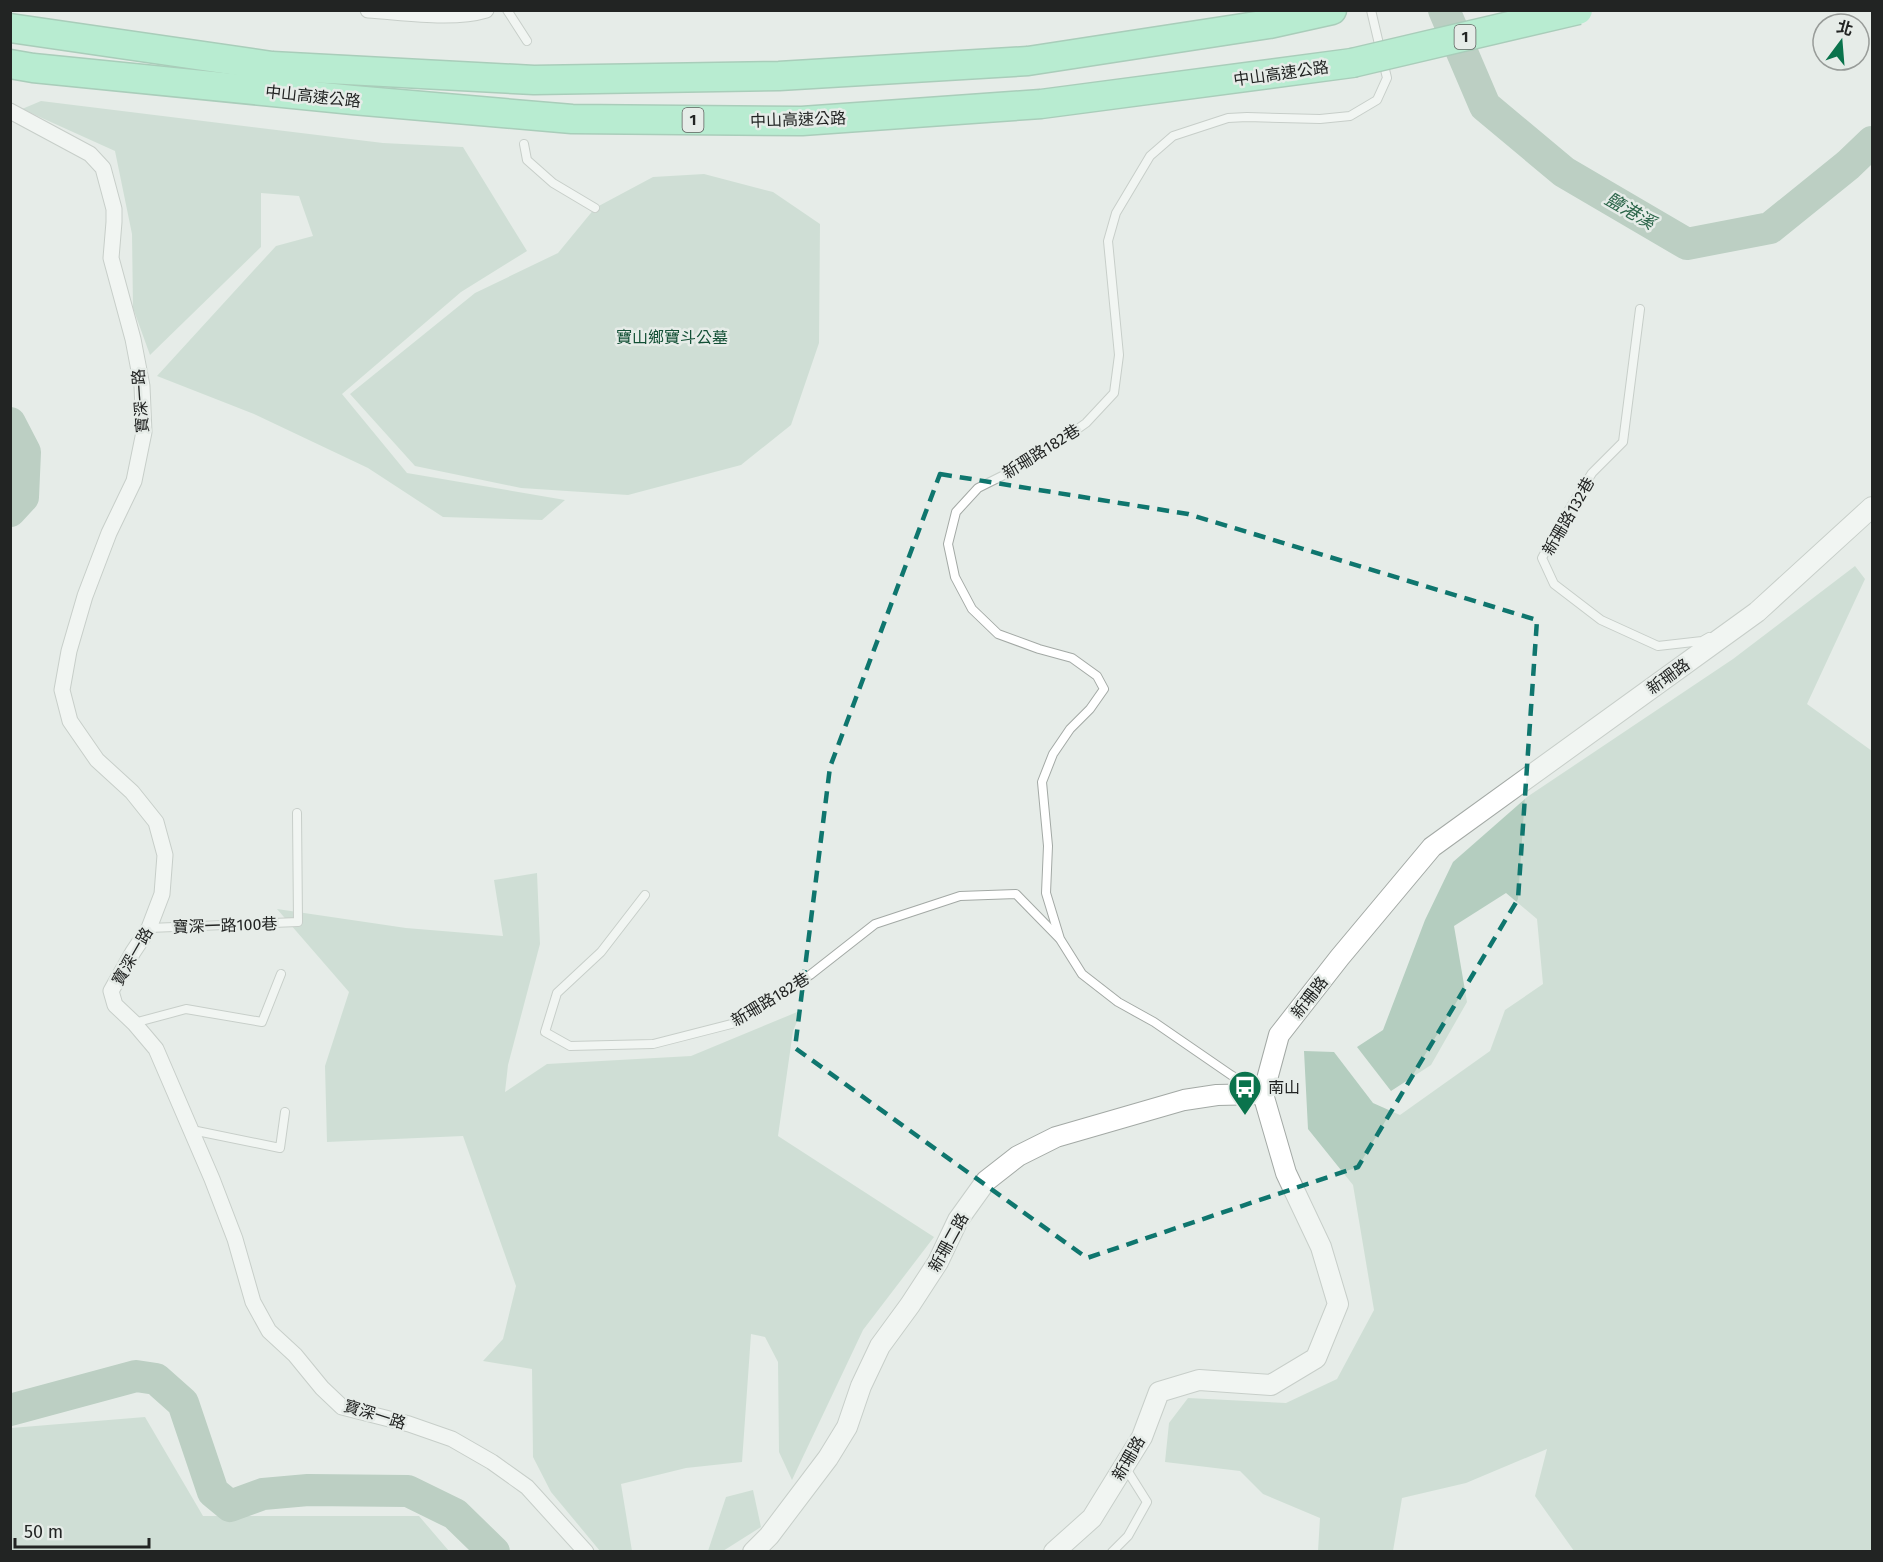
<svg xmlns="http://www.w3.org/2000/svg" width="1883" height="1562" viewBox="0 0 1883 1562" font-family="'Fira Sans','Noto Sans TC',sans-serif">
<rect width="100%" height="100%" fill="#e6ece8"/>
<!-- green -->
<g fill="#b4cdbf">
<path d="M41,101L383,143L463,147L527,251L461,292L342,394L407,473L565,500L542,520L443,517L368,468L254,414L157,376L276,246L313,236L299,196L261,193V247L150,355L133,308L132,234L115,151L22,109Z"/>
<path d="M704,174L773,192L820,224L819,343L791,425L741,465L628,495L521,488L415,466L350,394L475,293L558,253L595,208L653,177Z"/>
<path d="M1855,566L1865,579L1807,704L1872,751V1551H1574L1535,1496L1547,1449L1466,1483L1402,1498L1393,1551H1318L1320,1518L1263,1494L1240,1471L1165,1462L1169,1423L1188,1398L1286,1403L1337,1379L1374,1310L1353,1185L1308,1129L1304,1051L1334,1052L1373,1103L1400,1115L1490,1051L1505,1010L1543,984L1537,919L1506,893L1454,926L1467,1002L1431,1065L1391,1091L1357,1047L1383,1030L1425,920L1453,862L1527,797L1733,659Z"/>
<path d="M537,873L540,944L508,1065L505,1092L547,1064L691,1056L802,1010L793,1031L778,1136L934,1237L863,1330L792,1480L779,1452L778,1362L765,1337L751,1334L742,1462L686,1468L621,1484L632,1551H600L551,1492L533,1457L532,1369L483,1361L503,1339L516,1286L463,1136L327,1142L325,1066L349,992L277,909L406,928L503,936L494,880Z"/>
<path d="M145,1417L203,1516H419L449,1551H11V1428Z"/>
<path d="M753,1490L761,1527L723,1551H708L726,1497Z"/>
</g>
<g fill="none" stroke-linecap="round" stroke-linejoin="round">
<!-- river -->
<g stroke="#89aa97" stroke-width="32">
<path d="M1444,10L1485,106L1564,172L1687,244L1770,228L1848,165L1872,142"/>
<path d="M10,423L25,452L23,497L10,511"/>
<path d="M10,1410L136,1376L156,1379L183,1403L213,1492L230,1506L263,1494L308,1490L408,1491L455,1514L494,1552"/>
</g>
<defs>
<g id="service">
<path d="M507,10L527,41"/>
<path d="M524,144L527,160L553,183L595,208"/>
<path d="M1640,309L1623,442L1592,473L1560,524L1542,558L1554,584L1601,620L1658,646L1702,641L1709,637"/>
<path d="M645,895L601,952L557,993L545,1032L570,1046L653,1044L735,1023L810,975L875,924L960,896L1016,894L1059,938"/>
<path d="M149,928L298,922L297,813"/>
<path d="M134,1023L186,1009L262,1022L281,974"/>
<path d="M1257,1090L1231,1075L1154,1022L1118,1002L1082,974L1060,939L1046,893L1048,846L1042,782L1053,754L1070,729L1090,709L1104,689L1097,676L1072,658L1039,649L998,634L972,609L955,577L948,544L956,512L978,488L1012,471L1052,447L1086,423L1114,393L1119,355L1108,241L1116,213L1150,156L1173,136L1228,118L1247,117L1320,119L1350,116L1377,100L1387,78L1371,10"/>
<path d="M192,1130L280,1148L285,1112"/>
<path d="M1112,1552L1128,1536L1147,1502L1125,1467"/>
</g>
<g id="minor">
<path d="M368,10C403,12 453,20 486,10"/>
<path d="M10,111L90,154L103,168L114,209V222L111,258L133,339L142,386L144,432L134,481L109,533L85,596L69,651L62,690L70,721L97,760L132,792L156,822L165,855L162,894L149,928L133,952L111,991L115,1005L134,1023L156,1049L212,1179L235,1239L253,1302L269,1331L295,1355L322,1388L342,1407L409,1424L452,1439L492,1462L527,1487L586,1552"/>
</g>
<g id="tertiary">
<path d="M753,1552L769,1536L828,1458L847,1427L861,1386L880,1346L910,1305L938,1262L958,1220L986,1181L1018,1156L1056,1137L1184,1100L1217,1095L1263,1094"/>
<path d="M1054,1552L1092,1518L1142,1437L1159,1392L1199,1380L1271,1385L1316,1358L1338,1304L1321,1247L1286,1173L1263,1094L1279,1035L1340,957L1432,847L1757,612L1872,507"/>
</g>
<g id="motorway">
<path d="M10,28L272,66L534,80L779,76L1028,61L1269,24L1332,10"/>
<path d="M10,64L33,68L353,100L572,119L802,121L1041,104L1352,63"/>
</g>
</defs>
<!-- service casing -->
<use href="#service" stroke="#a3a9a5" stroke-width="10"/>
<!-- minor casing -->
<use href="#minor" stroke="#a3a9a5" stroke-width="17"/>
<!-- tertiary casing -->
<use href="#tertiary" stroke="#a3a9a5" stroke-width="22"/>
<!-- motorway casing -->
<use href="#motorway" stroke="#60a683" stroke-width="31"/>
<!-- service -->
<use href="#service" stroke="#fff" stroke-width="8"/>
<!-- minor -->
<use href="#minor" stroke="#fff" stroke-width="15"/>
<!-- tertiary -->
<use href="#tertiary" stroke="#fff" stroke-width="20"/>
<!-- motorway -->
<use href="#motorway" stroke="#81ecb6" stroke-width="28"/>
<defs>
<path id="motorway-bridge" d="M1352,63L1578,10"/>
</defs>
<!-- motorway-bridge casing -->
<use href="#motorway-bridge" stroke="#60a683" stroke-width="31" stroke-linecap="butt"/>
<!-- motorway-bridge -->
<use href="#motorway-bridge" stroke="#81ecb6" stroke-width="28"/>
</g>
<!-- marked area -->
<path d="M0 0H1883V1562H0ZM940,474L1188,514L1537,620L1518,899L1358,1167L1087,1258L795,1048L830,767Z" fill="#e6ece8" fill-opacity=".55" fill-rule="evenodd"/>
<path fill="none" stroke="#0f766e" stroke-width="4.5" stroke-dasharray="12 8" stroke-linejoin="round" d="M940,474L1188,514L1537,620L1518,899L1358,1167L1087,1258L795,1048L830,767Z"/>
<!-- icons -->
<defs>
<symbol id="bus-pin" viewBox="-11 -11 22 30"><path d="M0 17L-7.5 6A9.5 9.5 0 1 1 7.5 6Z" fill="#0a734c" stroke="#e6ece8"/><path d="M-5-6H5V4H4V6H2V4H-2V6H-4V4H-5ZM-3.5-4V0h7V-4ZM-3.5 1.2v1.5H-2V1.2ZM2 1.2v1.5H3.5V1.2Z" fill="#fff"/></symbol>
</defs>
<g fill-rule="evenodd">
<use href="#bus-pin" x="1226" y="1068" width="38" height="52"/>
</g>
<g text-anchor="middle" stroke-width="5" stroke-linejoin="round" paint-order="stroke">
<!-- shield labels -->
<g fill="#e6ece8" stroke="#5d605e" stroke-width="1.5">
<rect x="1454.5" y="25" width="21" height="24" rx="4.5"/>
<rect x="682.5" y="108" width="21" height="24" rx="4.5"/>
</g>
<g font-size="15" font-weight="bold" fill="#222423">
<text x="1465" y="42">1</text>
<text x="693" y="125">1</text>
</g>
<!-- street labels -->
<g font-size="16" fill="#222423" stroke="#e6ece8">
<text transform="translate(1281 73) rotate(-8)" y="6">中山高速公路</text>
<text transform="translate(313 96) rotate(6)" y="6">中山高速公路</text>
<text transform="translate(798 119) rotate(-2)" y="6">中山高速公路</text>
<text transform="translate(140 401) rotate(-94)" y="6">寶深一路</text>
<text transform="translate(1041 451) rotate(-32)" y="6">新珊路182巷</text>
<text transform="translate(1568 516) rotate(-60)" y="6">新珊路132巷</text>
<text transform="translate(1668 676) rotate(-36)" y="6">新珊路</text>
<text transform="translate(225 925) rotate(-2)" y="6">寶深一路100巷</text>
<text transform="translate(132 956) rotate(-60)" y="6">寶深一路</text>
<text transform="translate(1309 997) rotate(-52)" y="6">新珊路</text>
<text transform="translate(770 999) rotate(-31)" y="6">新珊路182巷</text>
<text transform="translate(948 1242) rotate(-61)" y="6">新珊二路</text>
<text transform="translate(375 1414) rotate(17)" y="6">寶深一路</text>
<text transform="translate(1128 1458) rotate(-60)" y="6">新珊路</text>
</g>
<!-- park labels -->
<g font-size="16" fill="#124f35" stroke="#e6ece8">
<text x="672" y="343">寶山鄉寶斗公墓</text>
</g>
<!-- poi labels -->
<g font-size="16" fill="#222423" stroke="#e6ece8" text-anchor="start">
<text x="1268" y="1093">南山</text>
</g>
<!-- water labels -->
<g font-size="18" font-style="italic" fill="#2b6549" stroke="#e6ece8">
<text transform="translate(1630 211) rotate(30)" y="6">鹽港溪</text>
</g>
</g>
<!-- border -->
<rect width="1883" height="1562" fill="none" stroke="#222423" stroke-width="24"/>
<!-- north arrow -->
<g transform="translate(1841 42) rotate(16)"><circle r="28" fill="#e6ece8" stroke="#989c99" stroke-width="1.5"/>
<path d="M0-4.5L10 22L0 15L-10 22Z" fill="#0a734c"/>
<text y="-9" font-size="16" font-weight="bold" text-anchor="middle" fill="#222423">北</text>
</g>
<!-- scale -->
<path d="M15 1538v9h134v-9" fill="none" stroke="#222423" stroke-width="3"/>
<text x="24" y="1538" font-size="18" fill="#222423" stroke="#e6ece8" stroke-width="4.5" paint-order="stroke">50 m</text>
</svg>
